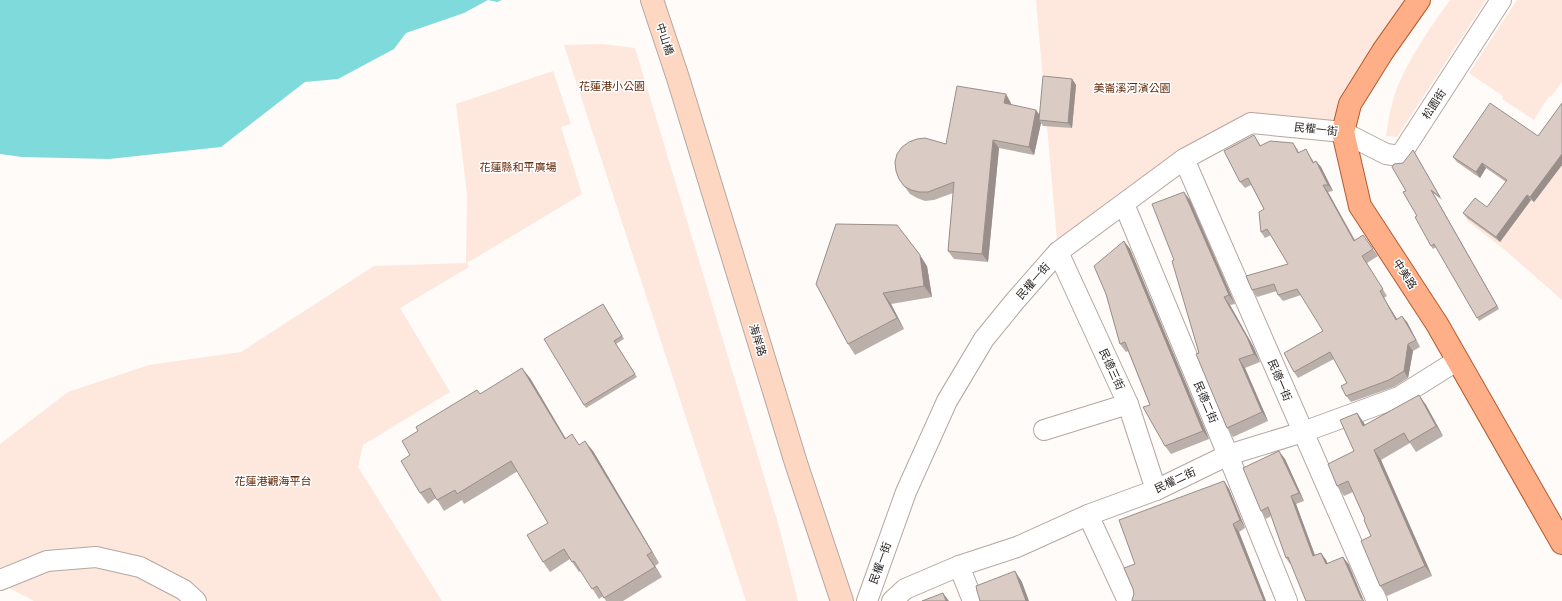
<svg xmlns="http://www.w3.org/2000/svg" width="1562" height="601" viewBox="0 0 1562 601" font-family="Montserrat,'Noto Sans TC',sans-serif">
<rect width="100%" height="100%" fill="#fefbf9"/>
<!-- green -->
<g fill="#fee7dd">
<path d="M1036,0H1419L1343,132L1251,123L1058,252Z"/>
<path d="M1450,0H1486L1397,137L1386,136C1388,120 1391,104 1397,88C1410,56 1430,28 1450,0Z"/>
<path d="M1517,0H1562V82L1551,97L1549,96L1534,120L1502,99L1503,96L1469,73Z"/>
<path d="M603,44L635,48L778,523L798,601H746L564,45Z"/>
<path d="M553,71L571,124L561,127L582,194L467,263L469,267L400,308L450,392L363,445L358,467L442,601H34L0,583V444L68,392L149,365L241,352L374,266L466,263L467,194L456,104Z"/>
<path d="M1562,165V300L1505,250L1466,220L1467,218L1500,242L1531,200L1534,202Z"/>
</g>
<!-- water -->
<path fill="#7fdbdb" d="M0,0H502L497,2L488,0L464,13L406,33L394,49L338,79L305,82L221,147L109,159L22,157L0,154Z"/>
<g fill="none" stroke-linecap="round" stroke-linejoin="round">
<defs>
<g id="minor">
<path d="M1184,159L1377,601"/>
<path d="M1124,204L1228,455L1287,601"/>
<path d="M1058,252L1128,404L1156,490"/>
<path d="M1044,430L1128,404"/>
<path d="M1088,515L1128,601"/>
<path d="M959,566L973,601"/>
<path d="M0,580L47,561L96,557L140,567L184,590L196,601"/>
<path d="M867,601L906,492L947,401L984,339L1015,301L1058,252L1184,159L1251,123L1343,132L1386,154L1400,156L1501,0"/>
<path d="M892,601L905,589L959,566L1017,547L1088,515L1156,490L1228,455L1303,432L1399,397L1458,360"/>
</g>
<path id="secondary" d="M652,0L678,78L796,463L842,601"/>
<path id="primary" d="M1419,0L1383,51L1350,104L1343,132L1360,206L1437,324L1562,543"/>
</defs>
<!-- minor casing -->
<use href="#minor" stroke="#b5a7a1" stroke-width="22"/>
<!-- secondary casing -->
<use href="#secondary" stroke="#b5a7a1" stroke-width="24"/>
<!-- primary casing -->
<use href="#primary" stroke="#b25b30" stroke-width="24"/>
<!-- minor -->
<use href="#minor" stroke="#fff" stroke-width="20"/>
<!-- secondary -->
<use href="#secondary" stroke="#fed7c3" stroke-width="22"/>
<!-- primary -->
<use href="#primary" stroke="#feaf88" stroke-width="22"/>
</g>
<!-- wall -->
<g fill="#bbafa9">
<path d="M1072,79L1076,85L1072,128L1043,126L1041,123L1034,155L999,148L988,262L954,259L948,251L953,193L934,200L925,201L917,198L910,194L899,179L946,144L1011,103V105L1039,114Z"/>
<path d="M1562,103V165L1534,202L1531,200L1500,242L1467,218L1463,213L1487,207L1506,182L1486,168L1480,178L1457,162L1453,157L1538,136Z"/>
<path d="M1254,135L1261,146L1297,149L1299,153L1306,149L1310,156L1314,162L1316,161L1321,167L1333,191L1328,192L1355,240L1363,235L1378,256L1367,263L1387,296L1384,298L1397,319L1407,322L1420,347L1413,351L1408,378L1394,387L1351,402L1346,396L1347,383L1334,359L1298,378L1294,372L1323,331L1301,295L1283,301L1278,295L1277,291L1257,297L1252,290L1288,264L1271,235L1265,238L1261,232L1264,209L1251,185L1245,188L1240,182Z"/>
<path d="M1415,153L1442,200L1433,193L1499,309L1479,321L1436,247L1433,249L1431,246L1406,191L1403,163Z"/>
<path d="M1190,200L1235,304L1230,305L1253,346L1260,362L1245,368L1268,421L1233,437L1227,428L1199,353L1174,260Z"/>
<path d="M1124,241L1130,249L1209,439L1171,454L1165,446L1150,405L1128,351L1126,352L1120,344L1106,294Z"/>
<path d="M927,266L932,297L891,304L904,329L855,355L848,344L816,284Z"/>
<path d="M605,307L624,339L616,344L637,377L586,408L584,405Z"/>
<path d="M530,378L565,438L593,451L659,563L655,566L662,577L623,601H606L603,596L599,599L581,571L579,572L570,559L550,572L543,562L548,523L518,471L464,504L462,500L444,511L436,498L428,504L420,493L480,394Z"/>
<path d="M1419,395L1426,405L1443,436L1416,452L1410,443L1381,460L1432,576L1387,596L1380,586L1371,536L1365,519L1353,492L1344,496L1337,486L1354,451L1357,413L1365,425Z"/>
<path d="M1285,459L1304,501L1296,504L1315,555L1321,553L1326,560L1328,564L1343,557L1349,565L1290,564L1286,558L1271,516L1266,519L1261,511Z"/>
<path d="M1224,481L1229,489L1245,528L1239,532L1266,601H1132L1134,594L1133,589L1135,564Z"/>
</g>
<!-- shaded-wall -->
<g fill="#998e8a">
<path d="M1072,79L1076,85L1072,128L1068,123Z"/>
<path d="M1006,94L1011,103L1010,111L1004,103Z"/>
<path d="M1036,110L1042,118L1039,120L1041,123L1034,155L1029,147Z"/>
<path d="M993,140L999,148L988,262L982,254Z"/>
<path d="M1293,143L1297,149L1302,160L1298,153Z"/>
<path d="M1562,154V165L1534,202L1530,197Z"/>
<path d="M1316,161L1321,167L1333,191L1328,185Z"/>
<path d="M1482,163L1486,168L1480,178L1476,172Z"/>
<path d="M1323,185L1328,192L1358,247L1354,241Z"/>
<path d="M1431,190L1433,193L1499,309L1497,306Z"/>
<path d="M1184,192L1190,200L1235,304L1229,295Z"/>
<path d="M1527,195L1531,200L1500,242L1496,237Z"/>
<path d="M1124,241L1130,249L1209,439L1203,431Z"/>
<path d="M920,255L927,266L932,297L924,286Z"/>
<path d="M1380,291L1384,298L1401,326L1396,320Z"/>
<path d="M883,293L891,304L904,329L897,318Z"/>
<path d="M1224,297L1230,305L1253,346L1260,362L1254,354Z"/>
<path d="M1402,316L1407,322L1420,347L1416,340Z"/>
<path d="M1408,344L1413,351L1408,378L1404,371Z"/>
<path d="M1239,359L1245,368L1268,421L1262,412Z"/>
<path d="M522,368L530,378L572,449L565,439Z"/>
<path d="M1419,395L1426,405L1443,436L1436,426Z"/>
<path d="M1357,413L1364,423L1370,436L1363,426Z"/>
<path d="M585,441L593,451L659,563L652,552Z"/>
<path d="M1374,450L1381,460L1432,576L1425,566Z"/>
<path d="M1279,451L1285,459L1304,501L1299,493Z"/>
<path d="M1224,481L1229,489L1245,528L1240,520Z"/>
<path d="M1291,496L1296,504L1318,564L1313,556Z"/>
<path d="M1233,524L1239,532L1266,601H1264Z"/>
<path d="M1321,553L1326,560L1331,572L1326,564Z"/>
<path d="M647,555L655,566L662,577L655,567Z"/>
<path d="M1343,557L1349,565L1364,601H1363L1361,598Z"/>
<path d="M1015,571L1022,582L1029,601H1026Z"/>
<path d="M943,593L949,601H946Z"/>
</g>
<!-- building -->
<g fill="#dacbc5" stroke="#998e8a">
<path d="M1043,76L1072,79L1068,123L1039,120Z"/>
<path d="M957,86L1006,94L1004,103L1036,110L1029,147L993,140L982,254L948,251L954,182L928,192H919L911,190L904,186L899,179L896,171L895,162L897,154L902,147L909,142L917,139L925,138L946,144Z"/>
<path d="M1490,103L1538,136L1562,103V154L1530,197L1527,195L1496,237L1463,213L1475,198L1487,207L1507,180L1482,163L1476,172L1453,157Z"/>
<path d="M1254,135L1260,146L1270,141L1293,143L1298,153L1306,149L1313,163L1316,161L1328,185H1323L1354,241L1363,235L1373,249L1362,256L1383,289L1380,291L1396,320L1402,316L1416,340L1408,344L1404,371L1389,380L1346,396L1341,386L1347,383L1330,352L1294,372L1284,353L1323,331L1297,289L1278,295L1274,284L1252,290L1246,276L1288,264L1267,229L1261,232L1259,212L1264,209L1248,178L1240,182L1224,151Z"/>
<path d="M1413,150L1440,197L1431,190L1497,306L1477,318L1434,244L1431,246L1415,217L1417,216L1403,192L1406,191L1392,167L1394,164L1403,163Z"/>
<path d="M1184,192L1229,295L1224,297L1247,337L1254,354L1239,359L1262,412L1227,428L1196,354L1199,353L1172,261L1174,260L1152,204Z"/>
<path d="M836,224L897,225L920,255L924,286L883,293L897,318L848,344L816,284Z"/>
<path d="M1124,241L1203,431L1165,446L1143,407L1150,405L1125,342L1120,344L1106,294L1094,266Z"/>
<path d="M603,304L622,336L614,341L635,374L584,405L544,339Z"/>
<path d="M522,368L565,439L572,434L579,445L585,441L652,552L647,555L655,567L604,598L597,586L592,589L574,561L572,562L564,549L543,562L527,535L548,523L511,461L457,494L455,490L437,500L430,488L420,493L401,461L410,455L402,441L418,431L416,427L477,390L480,394Z"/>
<path d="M1419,395L1436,426L1409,442L1404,433L1374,450L1425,566L1380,586L1361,541L1371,536L1364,520L1365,519L1348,481L1337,486L1328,464L1354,451L1340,420L1357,413L1363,426Z"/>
<path d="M1279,451L1299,493L1291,496L1313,556L1321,553L1326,564L1343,557L1361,598L1364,601H1306L1288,557L1286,558L1268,507L1261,511L1243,468Z"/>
<path d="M1224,481L1240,520L1233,524L1264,601H1132V600L1134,594L1133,589L1124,568L1135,564L1119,520Z"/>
<path d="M1015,571L1026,601H980L977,591L976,586Z"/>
<path d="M943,593L946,601H922Z"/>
</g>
<g text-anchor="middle" stroke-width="3" stroke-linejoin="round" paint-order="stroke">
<!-- street labels -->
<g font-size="11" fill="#282321" stroke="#fff">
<text transform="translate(665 39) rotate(72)" y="4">中山橋</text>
<text transform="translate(1434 104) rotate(-57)" y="4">松園街</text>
<text transform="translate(1316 129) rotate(6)" y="4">民權一街</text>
<text transform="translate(1405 274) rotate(57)" y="4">中美路</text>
<text transform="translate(1033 281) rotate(-49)" y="4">民權一街</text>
<text transform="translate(758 340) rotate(73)" y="4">海岸路</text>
<text transform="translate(1112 369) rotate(65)" y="4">民德三街</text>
<text transform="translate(1280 380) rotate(67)" y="4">民德一街</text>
<text transform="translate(1206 402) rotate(67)" y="4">民德二街</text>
<text transform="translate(1175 480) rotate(-25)" y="4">民權二街</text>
<text transform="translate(880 563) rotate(-70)" y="4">民權一街</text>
</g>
<!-- park labels -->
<g font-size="11" fill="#632809" stroke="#fff">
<text x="612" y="90">花蓮港小公園</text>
<text x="1132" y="92">美崙溪河濱公園</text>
<text x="518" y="171">花蓮縣和平廣場</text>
<text x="273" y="485">花蓮港觀海平台</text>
</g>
</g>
</svg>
